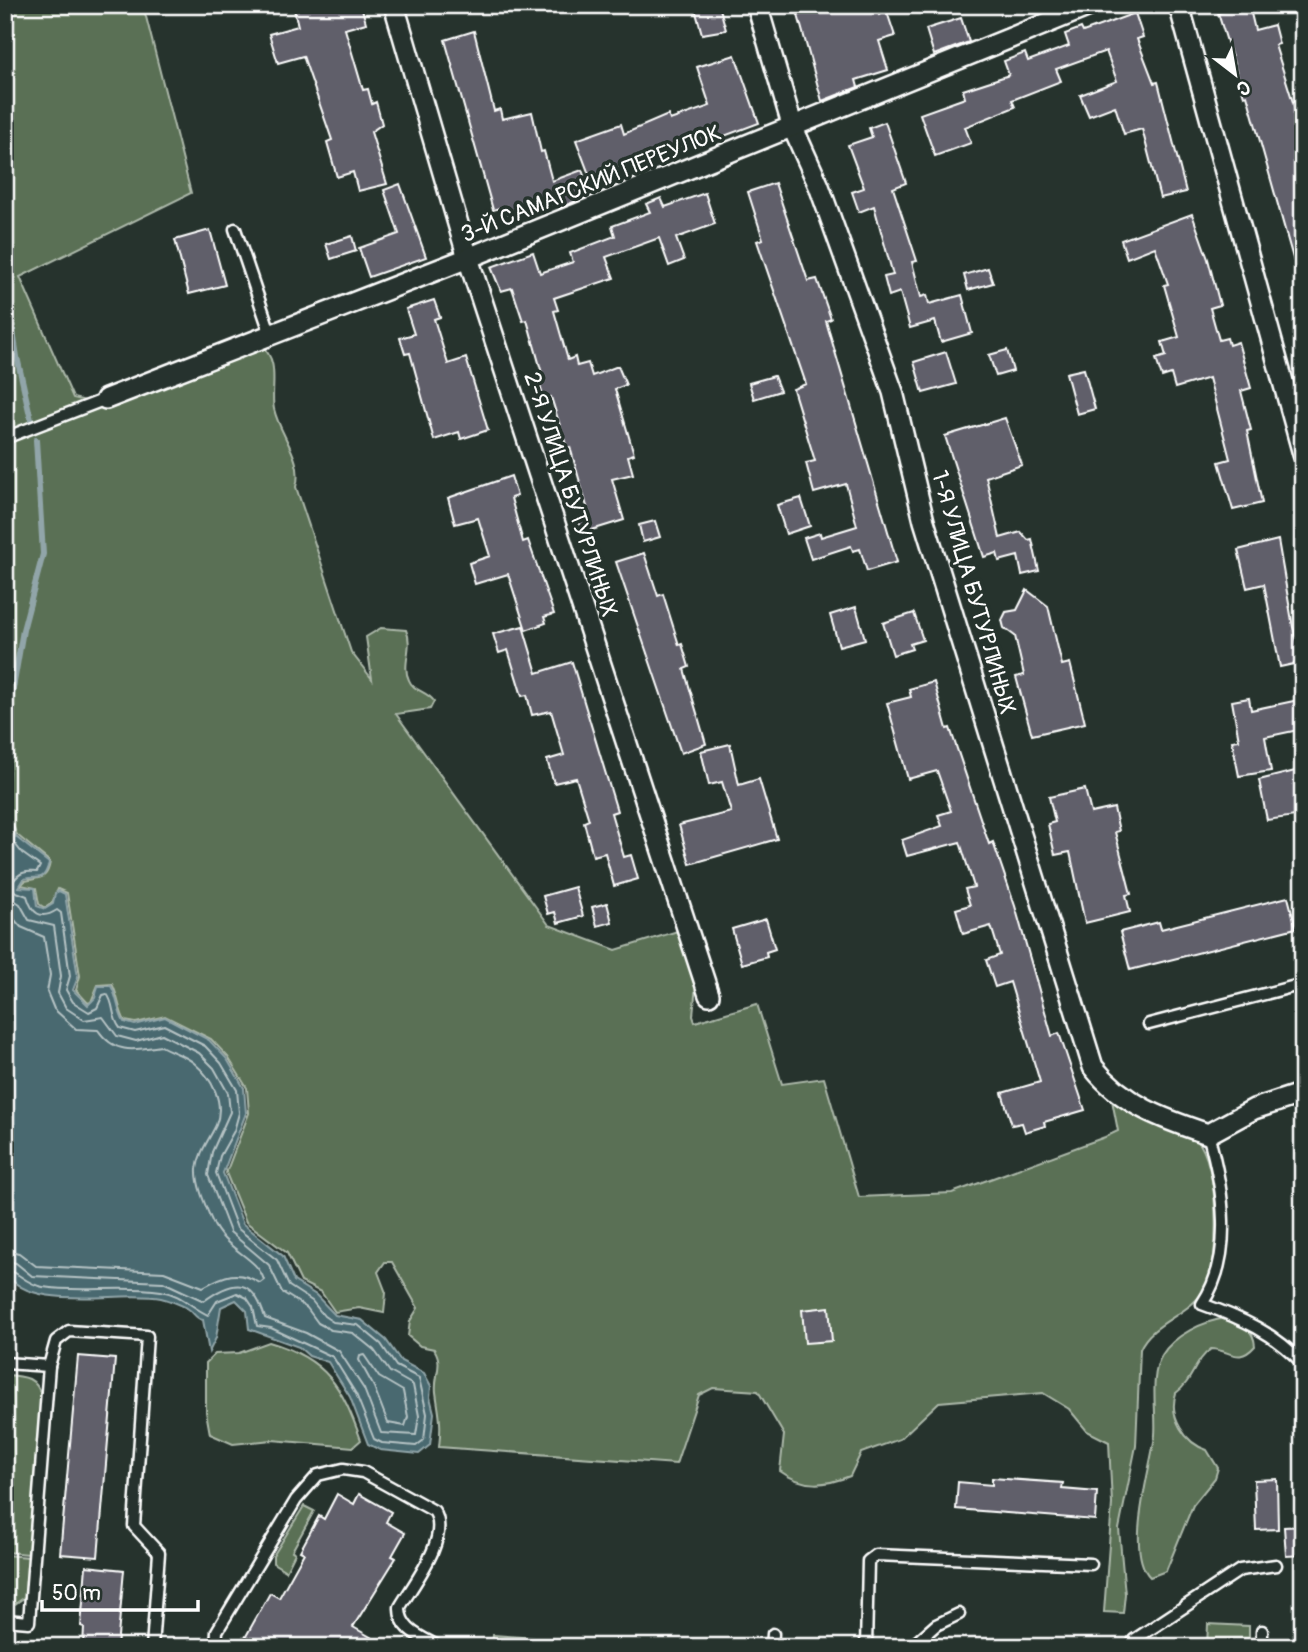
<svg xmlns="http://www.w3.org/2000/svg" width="1308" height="1652" viewBox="0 0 1308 1652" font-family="Pangolin,sans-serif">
<rect width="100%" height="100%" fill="#26332d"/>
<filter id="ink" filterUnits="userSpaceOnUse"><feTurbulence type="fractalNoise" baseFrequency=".0143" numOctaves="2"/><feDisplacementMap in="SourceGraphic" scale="14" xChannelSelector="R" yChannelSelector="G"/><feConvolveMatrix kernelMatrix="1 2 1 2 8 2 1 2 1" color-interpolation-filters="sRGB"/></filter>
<g filter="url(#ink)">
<!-- green -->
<g fill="#5a7054" stroke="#acb8aa" stroke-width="2">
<path d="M5,5H143L191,193L20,277L73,398L107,406L261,346C281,360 270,390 274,409C280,436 304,459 296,487L351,652L372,679L366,637L381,628L406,630C414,647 401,664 409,680C413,691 427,691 434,701L430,709L396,714L549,925L616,950L681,930L697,975L693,1016L695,1022L757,1004L782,1084L824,1078L859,1197L952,1193L1105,1137L1118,1131L1112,1100L1196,1139C1219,1162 1221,1259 1206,1287C1191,1315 1152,1321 1140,1349L1136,1446L1119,1529L1125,1594L1123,1613L1104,1612L1112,1504L1109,1442L1087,1431L1069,1409L1043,1393L939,1402L900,1439L861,1453L850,1476C825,1486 803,1488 780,1471L784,1435L758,1391L713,1388L699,1395L676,1464L439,1447C442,1422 439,1415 436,1392C434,1375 444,1364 434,1349L420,1346L408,1336L410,1321L418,1308L392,1262H385L378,1272L386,1293L384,1313L359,1308L335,1312L321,1292L301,1282L287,1253L246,1222L226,1173L249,1113L247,1088L228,1057L211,1039L165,1016L136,1023L125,1021C118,1009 119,997 112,984L98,985L91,1002L88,1003L76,990L80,976L67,893L58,889L52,903L45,908L39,904L36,888L21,885L25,881C39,877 47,881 50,862L17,835L5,808Z"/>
<path d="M1226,1318C1241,1322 1254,1329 1255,1346C1238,1365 1231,1350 1211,1349C1194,1361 1193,1381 1176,1393C1168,1417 1185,1443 1207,1450L1218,1468L1215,1478L1193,1505L1166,1571L1150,1577C1124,1551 1151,1468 1155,1435C1157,1411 1149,1376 1162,1355C1174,1335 1204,1321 1226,1318Z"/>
<path d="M269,1342C327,1359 342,1387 361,1440L353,1447L272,1440L233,1444L210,1434L206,1412V1363L215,1354L239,1353Z"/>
<path d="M5,1375C25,1376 37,1377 42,1398L29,1554L5,1552Z"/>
<path d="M304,1506L314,1511L292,1551L295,1553L286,1571L273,1563V1556Z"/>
<path d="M5,1555L29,1557L25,1597L15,1604L5,1605Z"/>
<path d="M1208,1624L1249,1626V1647H1207Z"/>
<path d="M493,1635L535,1638V1647H492Z"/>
</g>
<!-- water -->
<path fill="#48696f" stroke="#91a5a9" stroke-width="2" d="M5,813L16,837L49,863C43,884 39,875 24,879L19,887L35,888L37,906L45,909L53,904L55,893L59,891L65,894L78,977L73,990L88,1005L95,998L98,986H111C118,998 117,1010 124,1022L135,1025L165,1017L209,1040L227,1059L244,1088L246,1113L223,1173L243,1224L283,1256L294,1281L316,1295L335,1315L362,1320L386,1340L401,1361L424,1373L431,1386L430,1397L434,1413L430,1445L419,1454L380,1450L368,1444L350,1397L328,1362L309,1356L299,1347L249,1329L247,1311L236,1300L221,1307L216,1338L209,1352L203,1320C195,1319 194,1312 187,1308C179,1304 169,1300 161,1298C120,1290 28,1314 5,1271Z"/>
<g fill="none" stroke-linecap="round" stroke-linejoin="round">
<!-- shore -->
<g stroke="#b6c3c5" stroke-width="2">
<path d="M5,831L22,853L40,866L37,872C25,871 19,872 12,883L14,891L27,896C32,913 40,921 57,910L61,913L70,976L66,990L73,1002L89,1012L97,1008L103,995L107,994C115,1004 111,1017 120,1028L135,1032L164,1025L205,1046L221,1063L237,1090L239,1113L234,1131L220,1156L216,1173L237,1228L277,1260L289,1286L312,1301L324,1316L333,1322L358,1325L381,1344L396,1366L419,1378L427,1414L424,1440L416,1446L382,1443L374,1439L356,1394L333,1357L271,1328L257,1326L253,1307L247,1298L237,1293L217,1301L208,1315C192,1308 181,1294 161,1291C122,1285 81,1293 43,1287C25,1284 17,1270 5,1269"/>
<path d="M5,894L20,904L29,920L54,926L61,976L58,993L66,1008L84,1020L103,1017L117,1036L136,1041L162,1034L199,1053L214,1068L228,1093L230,1112L212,1152L208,1175L230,1232L269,1265L282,1292L307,1308L318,1323L331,1330L353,1333L374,1350L390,1372L413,1385L419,1416L416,1435L381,1433L364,1389L339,1351L306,1333L265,1318C253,1278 235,1278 204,1301L163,1282L32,1276L16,1263L5,1260"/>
<path d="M5,909L21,927L44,937L50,975L47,992L54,1009L76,1029L98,1030C115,1055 135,1050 161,1046C171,1052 185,1055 194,1063C212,1078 225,1102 216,1125C209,1140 199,1152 197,1169C196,1185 206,1207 212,1221C225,1251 257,1256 264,1280L260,1283C238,1269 224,1275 203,1287L164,1272L36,1266L19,1253L5,1250"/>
<path d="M364,1355L379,1377L403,1391L408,1417L405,1426L388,1423L374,1387L359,1360L360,1356Z"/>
</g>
<!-- stream -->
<g stroke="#91a5a9" stroke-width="6">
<path d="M5,279L17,357L31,420"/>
<path d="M5,789L10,746L9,712L23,630L43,554L36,440"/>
</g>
</g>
<!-- building -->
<g fill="#615f6b" stroke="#fff" stroke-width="2">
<path d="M293,5H361L366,23L345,29L363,90L368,89L372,104L376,102L382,124L371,132L387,184L358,191L353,172L337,177L327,142L332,140L303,56L278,63L269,34L298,26Z"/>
<path d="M694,5H719L726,30L702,34Z"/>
<path d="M830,5H876L879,15L887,12L895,36L879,41L888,70L856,80L858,87L822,101L798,15Z"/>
<path d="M1249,5L1255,30L1274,25L1279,44L1275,45L1303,134V276H1298L1247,95L1244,96L1218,13Z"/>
<path d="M1135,13L1143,37L1137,39L1154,83L1158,82L1186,192L1160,198L1142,129L1124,134L1115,106L1089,116L1080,95L1117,81L1106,51L1056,69L1061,81L1012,100L1015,107L965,127L971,143L935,156L920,114L965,98L963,90L1009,75L1004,61L1025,53L1028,61L1069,46L1065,34L1081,28L1083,32Z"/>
<path d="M961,18L969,42L934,55L926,29Z"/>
<path d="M474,31L494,111L500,109L502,119L532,112L541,152L544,151L552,181L582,170L591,195L559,208L557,202L508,214L506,206L493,210L445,40Z"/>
<path d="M735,55L759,123L695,147L693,140L647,159L645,156L590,177L576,140L621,124L624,134L668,115L670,120L710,106L697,67Z"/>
<path d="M885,122L906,183L893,188L917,261L912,262L921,297L927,295L929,304L962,295L972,333L941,342L935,321L910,328L900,292L889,296L884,277L893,275L874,206L859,212L852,192L864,188L848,145L872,137L869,128Z"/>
<path d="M775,183L808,281L817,279L831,319L826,321L897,562L867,571L860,549L853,551L851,546L811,559L804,538L820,533L821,537L857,526L846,484L814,493L806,463L815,461L793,389L806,384L757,241L763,239L748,192Z"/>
<path d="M400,184L426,257L369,277L359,248L399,234L384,190Z"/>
<path d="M705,193L715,224L676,238L684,260L669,266L659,238L606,257L614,278L554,298L558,310L554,311L568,360L575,357L577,366L588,363L592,376L618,366L626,385L615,389L634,454L628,456L633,474L612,479L624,520L582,533L578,518L589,514L570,447L567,448L551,397L544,399L538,379L543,377L527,320L523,321L512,288L501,291L491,267L533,252L540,273L573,262L570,253L615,236L612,226L650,212L646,204L661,198L665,207Z"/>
<path d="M1192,214L1208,259L1220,305L1210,308L1219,340L1227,338L1229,345L1238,342L1251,388L1241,391L1251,430L1247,431L1262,503L1233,510L1219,462L1230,459L1209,378L1175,388L1171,374L1162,377L1156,359L1166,356L1162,342L1179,337L1164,285L1168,284L1155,247L1127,258L1121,240Z"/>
<path d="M210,230L225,285L189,294L175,240Z"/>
<path d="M352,236L356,251L331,259L326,244Z"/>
<path d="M988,268L993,283L968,290L964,275Z"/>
<path d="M434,300L440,317L434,319L448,364L466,358L488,430L461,439L459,432L434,440L410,353L405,354L400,338L414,334L406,309Z"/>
<path d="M1007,350L1013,371L996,376L989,355Z"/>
<path d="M946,352L956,384L923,393L914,362Z"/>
<path d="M1084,369L1095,409L1077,414L1066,373Z"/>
<path d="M774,376L780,391L754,399L749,383Z"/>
<path d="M1005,418L1022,465L986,477L1000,538L1021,532L1028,540L1032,539L1039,571L1022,575L1018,556L999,561L997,553L984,557L945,436Z"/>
<path d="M511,476L517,496L511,498L523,542L528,540L554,614L544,617L546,623L526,630L508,574L475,584L469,563L490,556L478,518L455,524L448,498Z"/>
<path d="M801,498L810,526L786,534L777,505Z"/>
<path d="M655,521L660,537L643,542L639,525Z"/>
<path d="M1278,540L1293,627L1303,662L1280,667L1264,584L1247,588L1238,550Z"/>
<path d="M644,553L658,596L663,594L679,645L682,644L689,667L684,669L706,744L681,753L616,562Z"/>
<path d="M1027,590L1048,606L1062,665L1070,663L1085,723L1032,735L1016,677L1024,675L1015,636L1004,628L1002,620L1006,612L1017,610Z"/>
<path d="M856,607L865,639L839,646L830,615Z"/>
<path d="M914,613L923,640L910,644L912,649L893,655L883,623Z"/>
<path d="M523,626L537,673L572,662L617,811L611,813L624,857L631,855L638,879L614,886L605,853L593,856L584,822L589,820L576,778L554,783L547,760L564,755L551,711L532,715L527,695L522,696L508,650L499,653L493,634Z"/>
<path d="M934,682L947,729L950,728L989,844L993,842L1015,906L1052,1036L1059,1033L1085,1110L1044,1122L1045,1126L1025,1132L1022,1123L1012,1125L1002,1093L1040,1082L1010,982L995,987L986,960L1000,955L991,926L963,934L956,909L970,905L965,889L974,887L960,842L907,856L902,840L942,826L938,815L951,811L937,771L908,779L887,703L911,697L909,689Z"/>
<path d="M1249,698L1251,710L1303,699V729L1265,737L1271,771L1239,776L1232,741L1239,740L1232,701Z"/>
<path d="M730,744L739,785L759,779L777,839L690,864L679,825L731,812L722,782L709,785L701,751Z"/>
<path d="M1303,769V815L1267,820L1259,780Z"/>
<path d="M1085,789L1091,813L1114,808L1119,831L1115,832L1131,894L1126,895L1130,912L1085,923L1070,852L1055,855L1048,824L1055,822L1049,797Z"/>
<path d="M575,887L583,916L558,923L555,912L548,914L543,896Z"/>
<path d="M1288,897L1296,928L1130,970L1120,932L1159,922L1161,929Z"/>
<path d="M607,903L612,922L597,926L592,907Z"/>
<path d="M766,919L775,949L766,952L767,957L742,964L732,929Z"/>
<path d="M829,1307L832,1341L805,1343L802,1310Z"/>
<path d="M78,1356L115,1359L98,1557L60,1554Z"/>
<path d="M992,1478L1063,1483L1062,1489L1097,1492L1095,1520L956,1509L958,1482L992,1485Z"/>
<path d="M1277,1479L1278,1529L1256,1530L1254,1480Z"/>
<path d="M337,1494L354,1504L359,1494L391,1512L386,1522L405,1533L392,1556L396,1558L353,1627L388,1647H240L270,1593L279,1598L304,1553L300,1551L319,1516L324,1519Z"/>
<path d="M1303,1526V1555L1286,1556L1284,1527Z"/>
<path d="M86,1566L124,1570L117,1647H83L84,1627L81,1626Z"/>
</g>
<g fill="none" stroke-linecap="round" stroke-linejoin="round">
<defs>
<g id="lane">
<path d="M235,229L271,335"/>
<path d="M5,438L106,399"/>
<path d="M1149,1024L1303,984"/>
<path d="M1208,1134C1223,1187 1235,1255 1202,1304C1241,1318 1275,1333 1303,1364"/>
<path d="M5,1363L49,1366L29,1622L5,1620"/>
<path d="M49,1366L56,1341L69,1331L147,1336L134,1526L159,1553L152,1647"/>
<path d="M1262,1631V1647"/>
<path d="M216,1647L217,1631L296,1500L318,1475L343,1469L363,1472L434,1511C451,1537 414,1583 400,1607C399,1630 422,1637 439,1647"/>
<path d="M772,1647L773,1634"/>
<path d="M866,1647L868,1561L876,1555L1091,1564"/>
<path d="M911,1647L936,1625L959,1614"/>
<path d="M1131,1647L1134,1640L1240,1570L1276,1565"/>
</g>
<g id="street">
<path d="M394,5L468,258L709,995"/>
<path d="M757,5L793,128L819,186L893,392L924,521L1093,1067C1123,1105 1163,1119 1208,1134L1254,1109L1303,1093"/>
<path d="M1179,5L1303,454"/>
<path d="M106,399L468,258L1092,5"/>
</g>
</defs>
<!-- lane casing -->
<use href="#lane" stroke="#fff" stroke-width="15"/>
<!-- street casing -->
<use href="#street" stroke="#fff" stroke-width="24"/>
<!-- lane -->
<use href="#lane" stroke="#26332d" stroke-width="10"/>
<!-- street -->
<use href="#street" stroke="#26332d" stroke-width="19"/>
</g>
</g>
<g text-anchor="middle" stroke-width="7" stroke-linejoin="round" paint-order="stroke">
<!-- street labels -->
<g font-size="23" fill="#fff" stroke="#26332d">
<text transform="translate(591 183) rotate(-22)" y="8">3-Й САМАРСКИЙ ПЕРЕУЛОК</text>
<text transform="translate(571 494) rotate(72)" y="8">2-Я УЛИЦА БУТУРЛИНЫХ</text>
<text transform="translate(974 592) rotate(74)" y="8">1-Я УЛИЦА БУТУРЛИНЫХ</text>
</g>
</g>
<!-- margin -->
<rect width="1308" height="1652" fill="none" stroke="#26332d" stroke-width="28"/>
<rect x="14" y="14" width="1280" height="1624" fill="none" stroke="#fff" stroke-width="2.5" filter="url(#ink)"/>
<!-- north arrow -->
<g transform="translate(1235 74) rotate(149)" stroke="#26332d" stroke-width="5" paint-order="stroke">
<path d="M0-5L12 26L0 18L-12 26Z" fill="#ffffff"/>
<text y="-10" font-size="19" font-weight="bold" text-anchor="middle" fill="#ffffff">С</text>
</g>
<!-- scale -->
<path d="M42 1600v10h156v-10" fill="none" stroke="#ffffff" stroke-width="3.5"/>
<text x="52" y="1600" font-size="21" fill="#ffffff" stroke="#26332d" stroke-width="5" paint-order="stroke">50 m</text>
</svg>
